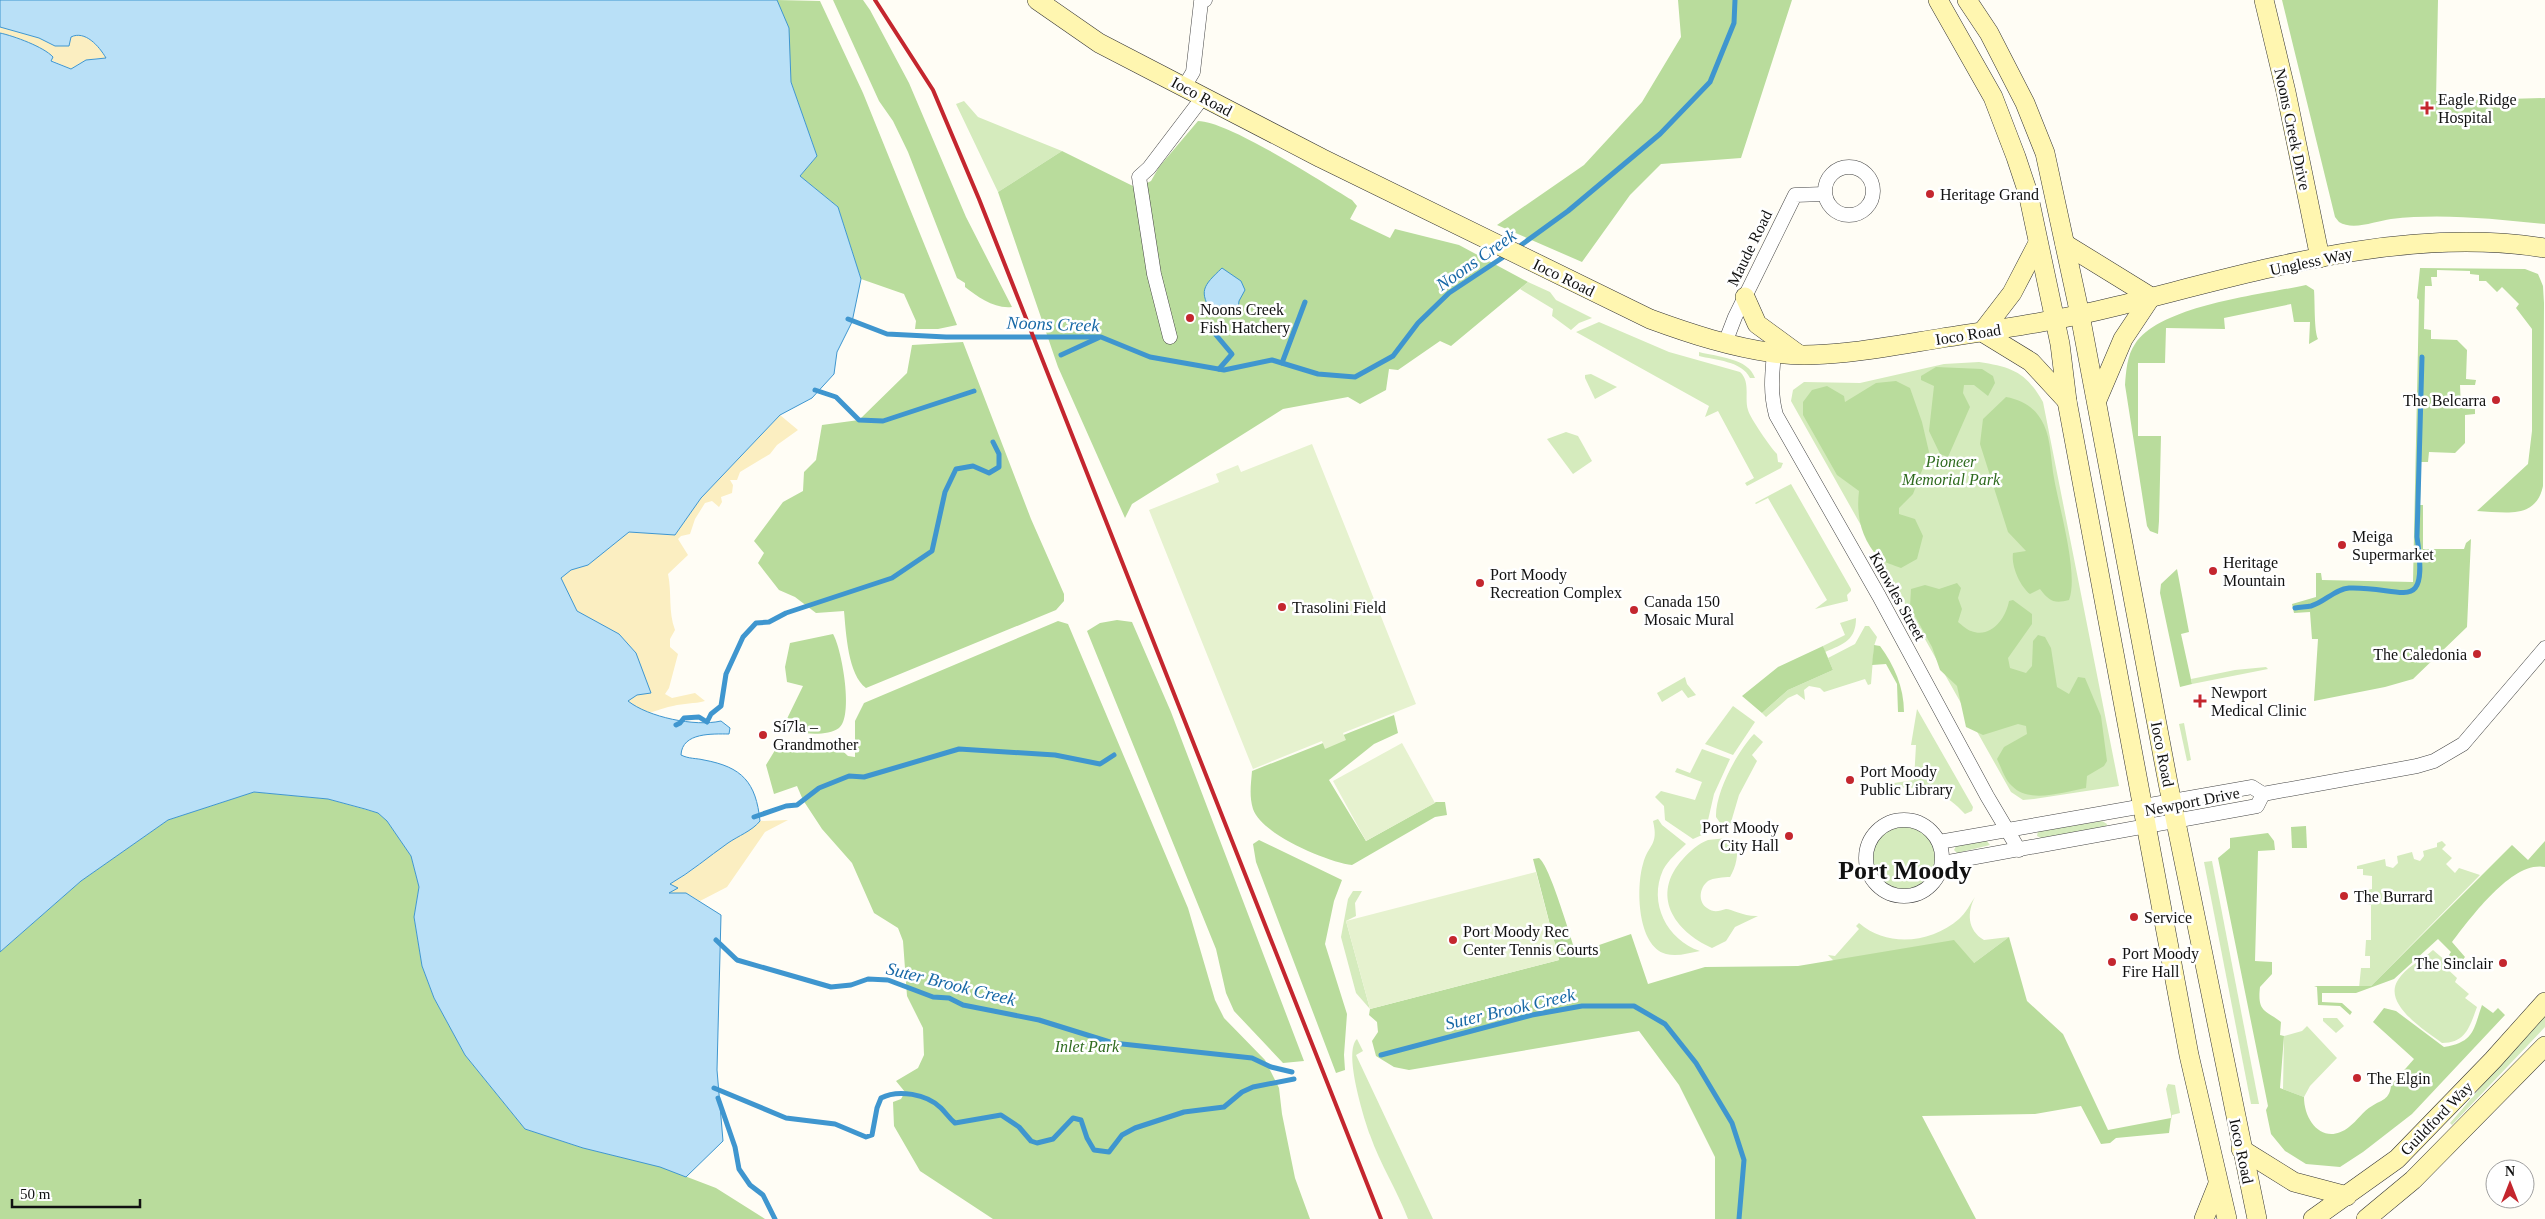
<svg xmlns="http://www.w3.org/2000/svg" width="2545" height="1219" viewBox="0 0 2545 1219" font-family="Georgia,serif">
<rect width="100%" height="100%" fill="#fffdf5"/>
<!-- green -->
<g fill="#d5ebbd">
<path d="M964,101L978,117L1062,151L998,192L956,104Z"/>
<path d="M1528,282L1550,292L1556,300L1592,318L1579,323L1571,330L1552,316L1553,309L1520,289Z"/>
<path d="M1599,322L1669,352L1740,372C1751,382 1744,398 1748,410C1750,418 1771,448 1777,454L1778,462L1783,463L1781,468L1747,486L1745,483L1754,478L1718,411L1705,417L1709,406L1576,332Z"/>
<path d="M1699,352C1718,357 1748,358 1755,378H1750C1742,361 1715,360 1699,356Z"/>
<path d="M1979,362C2012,367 2026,372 2043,402L2119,786L2034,799L2023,800L2011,792L1791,401L1793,390L1804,382L1860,383L1944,364Z"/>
<path d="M1591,374L1617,387L1595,399L1585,378V375Z"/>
<path d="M1566,432L1578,436L1592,461L1573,474L1547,439Z"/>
<path d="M1791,484L1851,589V591L1847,595L1848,601L1815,609L1827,600L1768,498L1756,504L1755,503Z"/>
<path d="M1856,618C1856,640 1844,644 1825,652L1823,646L1845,635L1840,623Z"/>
<path d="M1865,626H1869L1877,637L1874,646L1871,684L1868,685L1865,679L1824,692L1820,688L1809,686L1804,690L1805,700L1797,694L1788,698L1766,717L1762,713L1788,690L1833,670L1828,658L1855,644Z"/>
<path d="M2266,667L2268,669L2192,684L2191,679L2235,670Z"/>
<path d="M1685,677L1687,684L1696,695L1688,698L1682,690L1662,702L1657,693Z"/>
<path d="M1733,706L1755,722L1733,755L1705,744Z"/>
<path d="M1917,709L1973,807L1972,811L1965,814C1941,787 1916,785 1882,789L1881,785L1914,780L1916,745H1911Z"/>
<path d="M2184,723L2191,760L2187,761L2179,724Z"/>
<path d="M1754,734L1763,742L1752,755L1757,761L1739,795L1729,829L1723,827L1716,817C1715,793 1737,752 1754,734Z"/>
<path d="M1702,749L1730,759L1714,794L1706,829L1702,835L1693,839L1665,820L1664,806L1655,797L1661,791L1695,800L1702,782L1675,772L1677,768L1690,773Z"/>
<path d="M1658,819L1662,825L1686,844C1678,852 1669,859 1663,870C1648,903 1667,940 1700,951C1689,953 1677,957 1666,954C1637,946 1636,887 1643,864C1648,844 1659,846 1653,821Z"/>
<path d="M2102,821L2107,824L2106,827L2041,838L2037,836L2038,831Z"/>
<circle cx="1904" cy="858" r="33"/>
<path d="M1727,838V840L1736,842C1739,854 1736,867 1730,877C1724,877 1713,878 1708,881C1699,888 1698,902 1707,908C1714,913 1719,911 1726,909C1731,909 1745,917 1758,916L1735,927L1726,941L1712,948C1674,931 1650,895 1683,859C1689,852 1699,843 1708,840C1714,839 1721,839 1727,838Z"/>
<path d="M1986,840L1990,845L1957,853L1954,850L1956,846Z"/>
<path d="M2442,841L2446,845L2442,849L2452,858L2446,864L2455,873L2459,868L2480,875L2371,986L2359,988L2361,968H2370V956H2365L2366,940H2371V905L2366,904L2367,890L2372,889V876L2363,875V869H2357V866L2385,859L2386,866L2393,868L2398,863L2397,856L2412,852L2414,859L2420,861L2424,856L2423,851L2437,847V843Z"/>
<path d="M2212,861L2259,1104H2251L2204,862Z"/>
<path d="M1353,891H1362L1355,903L1356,916L1346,921L1370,1009L1356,993L1341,937L1348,899Z"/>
<path d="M1975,897C1967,912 1967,930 1984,940L2009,937L1974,963L1833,960L1828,955L1835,956L1859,929L1856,926L1859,923C1888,948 1931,943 1959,919C1966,913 1970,904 1975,897Z"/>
<path d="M2433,950L2447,962L2444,966L2457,978L2455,982L2469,994L2465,998L2477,1007C2470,1026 2466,1043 2442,1043C2426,1031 2382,1004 2398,980C2405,968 2423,959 2433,950Z"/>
<path d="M2545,1012V1027L2452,1125L2450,1123C2482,1087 2512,1048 2545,1012Z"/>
<path d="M2323,1018H2337L2344,1026L2336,1033L2323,1021Z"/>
<path d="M2307,1026L2337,1058L2310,1086L2304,1097L2283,1089L2284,1036L2302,1031Z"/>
<path d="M1357,1039L1363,1051L1356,1055L1433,1219H1408C1397,1190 1380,1164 1370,1135C1364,1118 1343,1052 1357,1039Z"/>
<path d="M2168,1084L2175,1085L2180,1113L2172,1115V1120L2166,1089Z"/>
</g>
<!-- forest -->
<g fill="#b9dc9c">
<path d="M777,0L820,1L863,93L957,325L938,329H915L916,321L904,294L861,279L838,207L800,176L817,156L791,82L790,62Z"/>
<path d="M833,0H863L870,10L909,83L966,217L1012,307C994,309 978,297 965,287V283L957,278L908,152L893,121L879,101Z"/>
<path d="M1678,0H1792L1741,158L1661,164L1630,195L1582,262L1497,225L1584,165L1642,102L1681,37Z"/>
<path d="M2282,0H2438L2436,101L2545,98V224C2494,219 2442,213 2391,219C2376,221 2353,231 2339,222L2335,217Z"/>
<path d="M1198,121C1228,121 1322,182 1352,200L1357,206L1350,219L1390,238L1395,229L1459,245L1528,282L1451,346L1440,341L1398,370L1389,369L1386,390L1360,404L1348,397L1283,409L1132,504L1125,518L1058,367L998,192L1062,151L1137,188L1151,181L1159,167Z"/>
<path d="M2420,268L2525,269L2538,274L2543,286L2544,303L2543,486C2536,520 2505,512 2477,511L2528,464L2532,431V329L2516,308L2519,304L2502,287L2497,292L2486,281H2479V275L2470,274V271L2437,270V277H2431L2432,286H2425L2424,329L2431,330V339L2457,340L2467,350L2466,379L2476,380L2475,385H2460L2461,408L2475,409V414L2465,415V443L2455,453L2429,452L2428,462H2421L2420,505H2423V549H2464L2466,543L2471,539L2467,627L2413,679L2385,687L2314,701L2318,639H2312L2310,612L2294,613L2292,604L2316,597V573H2321L2322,580L2413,582L2419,300L2417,298Z"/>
<path d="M2306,285L2314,290C2315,302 2314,331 2318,339L2309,344L2310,322H2294L2291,304L2224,318L2225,329L2166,328L2165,363H2138V436H2161L2159,521L2158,534L2150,531L2147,526L2125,385C2126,372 2127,355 2135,344C2161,305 2261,295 2306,285Z"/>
<path d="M963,342L1031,519L1064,594V601L1056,610L866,688C848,675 846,633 844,611L816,613L795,597L779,590L758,563L764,553L754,541L783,502L803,491L804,472L816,460L822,425L859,420L907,373L912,345Z"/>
<path d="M1936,367L1982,369L1993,376L1995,383L1988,396L1974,385H1964L1963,393L1970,407L1948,457L1940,454L1929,431L1934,386L1921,380V376Z"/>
<path d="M1896,381L1910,388L1922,422L1929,452L1913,494L1899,508V514L1915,519L1923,536L1917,559L1901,568C1894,565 1884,563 1879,558C1861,539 1856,515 1859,491L1837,475L1803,415V402L1812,390L1827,386L1844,396L1845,402L1876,383Z"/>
<path d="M2006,397C2023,400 2036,408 2044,425C2051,440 2051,462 2054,478C2059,507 2079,575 2069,600C2054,604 2049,601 2040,589L2030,594C2020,586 2011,566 2013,553L2026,551L2008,532L1980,444L1983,419Z"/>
<path d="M2177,569L2189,632L2181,634L2192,684L2180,687L2160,593L2161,584Z"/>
<path d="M1957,583L1961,588L1958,598L1962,609L1958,622C1962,625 1967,630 1971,631C1991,639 2006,618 2009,601L2013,600L2032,614V624L2008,658L2010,668L2026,673L2032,666L2033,641L2038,635L2045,637L2051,648L2057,687L2069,694L2078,677L2085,678L2101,716L2107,761L2104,766L2087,776L2086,788C2063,792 2029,804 2012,786C2005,780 2001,767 1997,759L2004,747L2027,734L2026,726L2018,724L1983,735L1966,727L1957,686L1940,670L1932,647L1910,607L1911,589L1925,585L1939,589Z"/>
<path d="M1117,620L1132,622L1171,712L1304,1061L1283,1063L1234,1011L1226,993L1216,949L1087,631L1100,623Z"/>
<path d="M1058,621L1068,624L1188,908L1215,1000L1224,1018L1265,1060L1279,1088L1282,1114L1295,1178L1310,1219H993L920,1171L894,1126L893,1102L901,1099L905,1092L896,1081L918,1068L924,1055L923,1028L907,996L903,941L898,928L874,913L852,863L822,829L803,800L797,786L774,794L766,765L780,742L834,743L848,756L855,757V721L864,703Z"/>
<path d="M833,634C842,649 854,717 839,728C825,738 798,732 781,731L803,686L787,682L785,667L790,643Z"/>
<path d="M1874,645L1880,646C1894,665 1904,687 1904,712H1898L1897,684L1886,664L1872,665Z"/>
<path d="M1823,646L1833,670L1788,690L1762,713L1742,696L1778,667Z"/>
<path d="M1394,715L1398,733L1374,744L1329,780L1366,841L1436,802H1445L1447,815L1435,817L1352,865C1328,862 1262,835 1253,809C1249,796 1251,784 1252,771Z"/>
<path d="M254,792L328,799L378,813L387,821L411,856L419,887L414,917L422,966L434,998L465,1055L525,1129L583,1148L661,1167L716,1188L765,1219H0V952L81,881L168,820Z"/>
<path d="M2306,826L2307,848H2292L2291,827Z"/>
<path d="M2268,833L2274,841L2275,850L2258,851L2255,961L2272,962V974L2260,987C2257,1013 2266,1010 2281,1022L2280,1035L2284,1036L2280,1088L2304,1097C2304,1123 2325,1146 2349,1127C2357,1121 2363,1111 2372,1106C2381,1100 2390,1100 2391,1085L2414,1059L2373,1022L2384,1008L2396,1011L2444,1047C2474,1042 2473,1031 2482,1005L2493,1013L2498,1008L2505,1015L2412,1114L2363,1152L2340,1167L2306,1164L2285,1151L2271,1134L2266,1110L2268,1106L2218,858L2230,848V838Z"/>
<path d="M1259,840L1342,880L1334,901L1325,944L1347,1014L1344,1055L1345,1070L1336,1073L1256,862L1253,844Z"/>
<path d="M2545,841V867C2512,860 2470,919 2452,942L2465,957L2457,967L2449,955L2451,952L2438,939L2394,979L2356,993H2322V1002L2342,1003L2352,1012L2350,1015L2340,1006L2318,1005L2317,987L2314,986H2371L2512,845L2528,860Z"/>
<path d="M1539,858C1550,866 1570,936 1576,953L1631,934L1648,984L1705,967L1798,966L1954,940L1974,963L2009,937L2027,1001L2063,1034L2108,1130L2171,1118L2169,1133L2116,1138L2110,1143L2101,1144L2081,1106L2035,1114L1922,1116L1976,1219H1715V1157L1679,1085L1639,1031L1409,1070L1394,1067L1376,1056L1372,1041L1378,1032L1377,1022L1369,1015L1370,1009L1559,960L1533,859Z"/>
</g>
<!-- sand -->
<g fill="#fbeec1">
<path d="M0,27L39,38L55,46H69L71,37C85,30 99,47 106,58C94,58 81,60 72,69L78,72L51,60L49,53L23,40L0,33Z"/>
<path d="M780,415L798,430L777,445L770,454L740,472L737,480H730L733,485L732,493L721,497L722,502L719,507L712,501L705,503L695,519L690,534L681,536L678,539L688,555L668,574C672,593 668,611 675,630L670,639V647L678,654L669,688L665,694L672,698L695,693L705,701C694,704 684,703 673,706C647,711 654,719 626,702L636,653L619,634L577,611L561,578L571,570L588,565L629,532L675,535L701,498Z"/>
<path d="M788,820L765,832L727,887L700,901L686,893H668L670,884C691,873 708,857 728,843C738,836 752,831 760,821Z"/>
</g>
<!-- pitch -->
<g fill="#e6f2cf">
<path d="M1312,444L1416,704L1343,733L1346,740L1325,749L1322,741L1253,769L1149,510L1219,482L1216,474L1238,465L1241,472Z"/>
<path d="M1402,743L1435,803L1366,841L1333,781Z"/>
<path d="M1536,872L1559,960L1370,1009L1346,921Z"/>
</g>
<!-- water -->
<g fill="#b9e0f7" stroke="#3f96cf">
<path d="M0,0H777L789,28L791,82L817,156L800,176L838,207L861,279L852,322L837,352L834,374L812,398L780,415L701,498L675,535L629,532L588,565L571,570L561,578L577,611L619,634L636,653L651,693L637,695L628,701C648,717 695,727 721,721L730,728L729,734C713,734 682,732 681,755C689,759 696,758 704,760C742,767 756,782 760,821C752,831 738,836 728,843C708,857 691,872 670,884L678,888L669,893H686L721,915L717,1070L723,1141L686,1177L660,1167L583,1148L525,1129L465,1055L434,998L422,966L414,917L419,887L411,856L387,821L378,813L365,809L328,799L254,792L168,820L81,881L0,952V33C14,36 44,47 53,57L51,61L71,69L86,60L106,58C99,46 85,30 71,37L69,46H55L39,38L0,27Z"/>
<path d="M1222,268L1241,281L1245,290L1239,301L1238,311L1229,314L1225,310L1216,315L1213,314C1198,291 1203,286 1222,268Z"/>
</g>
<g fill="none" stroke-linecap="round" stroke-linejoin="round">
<!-- stream -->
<g stroke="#3f96cf" stroke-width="5">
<path d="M1517,248L1568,211L1660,134L1710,82L1734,23L1735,0"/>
<path d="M848,319L887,334L946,337H1101L1150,357L1224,370L1272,360L1318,374L1355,377L1393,356L1418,323L1449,293L1508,254"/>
<path d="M1211,329L1232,354L1219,369"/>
<path d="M1061,355L1098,338"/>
<path d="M1282,363L1305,302"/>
<path d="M815,390L836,397L859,420L883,421L974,391"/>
<path d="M2295,608C2300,607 2306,607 2311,606C2325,602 2335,589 2349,588C2403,586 2429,618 2417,537L2422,357"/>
<path d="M676,725L680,723L684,718L699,717L707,722L711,714L721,706L726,674L743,637L756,623L769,622L786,613L892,578L932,551L945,492L956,469L973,466L989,473L999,467V454L993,442"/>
<path d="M754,817L786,806L797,805L819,788L849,776L864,777L959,749L1055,755L1100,764L1114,755"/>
<path d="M716,940L737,960L831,987L851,985L868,979L888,980L933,997L949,998L963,1005L1039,1020L1113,1043L1252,1058L1271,1067L1292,1072"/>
<path d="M1381,1055L1532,1015L1582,1006H1634L1665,1024L1696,1063L1732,1123L1744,1160L1739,1219"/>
<path d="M714,1088L786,1118L835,1124L866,1137L872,1135L877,1108L881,1098C898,1089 927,1094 941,1108C946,1113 949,1118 955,1123L1001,1115L1019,1127L1031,1141L1037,1143L1053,1139L1073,1118L1081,1120L1087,1138L1094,1150L1109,1152L1122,1135L1135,1128L1184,1112L1224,1107L1242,1092L1253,1087L1294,1079"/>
<path d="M718,1098L735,1147L739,1169L750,1185L763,1195L775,1219"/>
</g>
<defs>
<g id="street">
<path d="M1184,87L1193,72L1201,2L1205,0"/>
<circle cx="1849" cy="191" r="24"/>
<path d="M1170,337L1154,274L1139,177L1149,168L1203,97"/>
<path d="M1725,343L1735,317L1795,195L1824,194"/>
<path d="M1774,353C1772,375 1770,393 1776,415L1879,596L1987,796L2019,850"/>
<path d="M2263,794L2417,766L2434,761L2463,744L2545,648"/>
<circle cx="1904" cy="858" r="38"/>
<path d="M1939,842L2252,787L2263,794"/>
<path d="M1943,863L2257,806L2263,794"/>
</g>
<g id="secondary">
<path d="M1037,0L1099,43L1321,158L1650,319C1691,334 1731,347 1774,353C1824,360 1892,346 1942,338C1999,329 2057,321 2113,307C2252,273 2400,225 2545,248"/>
<path d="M1938,0L1993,97L2016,157L2028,193L2060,344L2067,401L2189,1055L2227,1219"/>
<path d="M1967,0L1989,33L2025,103L2045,153L2080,315L2168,783L2257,1219"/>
<path d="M2264,0L2286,92L2320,258"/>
<path d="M2065,244L2151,297"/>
<path d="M1745,297L1757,324L1798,354"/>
<path d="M1982,332L2031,362L2067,401"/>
<path d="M1982,332L2012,293L2037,245"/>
<path d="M2097,400L2123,339L2151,297"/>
<path d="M2241,1149L2294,1182L2347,1196"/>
<path d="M2204,1219L2218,1184"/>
<path d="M2313,1219L2397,1159L2493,1060L2545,1002"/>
<path d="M2366,1219L2413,1180L2545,1046"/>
</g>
</defs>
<!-- street casing -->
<use href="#street" stroke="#444" stroke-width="15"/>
<!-- secondary casing -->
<use href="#secondary" stroke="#333" stroke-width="20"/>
<!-- street -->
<use href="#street" stroke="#fff" stroke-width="14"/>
<!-- secondary -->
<use href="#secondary" stroke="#fff6b0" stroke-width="19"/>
<!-- rail -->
<path stroke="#c4262e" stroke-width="4" d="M875,0L933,90L979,199L1381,1219"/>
</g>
<!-- markers -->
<g fill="#c4262e" stroke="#fff" stroke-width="2">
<path d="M2424.5 100.5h5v5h5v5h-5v5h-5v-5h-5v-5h5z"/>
<circle cx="1930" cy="194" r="5"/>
<circle cx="1190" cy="318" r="5"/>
<circle cx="2496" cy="400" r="5"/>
<circle cx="2342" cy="545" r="5"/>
<circle cx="2213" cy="571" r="5"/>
<circle cx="1480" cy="583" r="5"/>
<circle cx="1282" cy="607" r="5"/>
<circle cx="1634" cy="610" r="5"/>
<circle cx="2477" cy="654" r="5"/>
<path d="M2197.5 693.5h5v5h5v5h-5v5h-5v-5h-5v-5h5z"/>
<circle cx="763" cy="735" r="5"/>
<circle cx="1850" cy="780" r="5"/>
<circle cx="1789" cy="836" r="5"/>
<circle cx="2344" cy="896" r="5"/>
<circle cx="2134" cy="917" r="5"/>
<circle cx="1453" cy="940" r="5"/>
<circle cx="2112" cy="962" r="5"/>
<circle cx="2503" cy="963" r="5"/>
<circle cx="2357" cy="1078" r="5"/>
</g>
<g text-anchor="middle" stroke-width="5" stroke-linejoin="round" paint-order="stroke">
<!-- street labels -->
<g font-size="16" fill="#111" stroke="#fff">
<text transform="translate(1202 96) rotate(28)" y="6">Ioco Road</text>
<text transform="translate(2293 129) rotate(78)" y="6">Noons Creek Drive</text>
<text transform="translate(1749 248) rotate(-64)" y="6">Maude Road</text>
<text transform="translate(2311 261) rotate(-12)" y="6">Ungless Way</text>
<text transform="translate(1564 277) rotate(26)" y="6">Ioco Road</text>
<text transform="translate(1968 334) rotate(-9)" y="6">Ioco Road</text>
<text transform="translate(1898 596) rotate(61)" y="6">Knowles Street</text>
<text transform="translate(2163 754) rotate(79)" y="6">Ioco Road</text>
<text transform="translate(2192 801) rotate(-11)" y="6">Newport Drive</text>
<text transform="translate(2436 1118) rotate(-46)" y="6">Guildford Way</text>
<text transform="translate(2242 1151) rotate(78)" y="6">Ioco Road</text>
</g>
<!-- poi labels -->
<g font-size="16" fill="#111" stroke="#fff" text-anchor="start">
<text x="2438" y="105">Eagle Ridge<tspan x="2438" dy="18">Hospital</tspan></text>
<text x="1940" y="200">Heritage Grand</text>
<text x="1200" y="315">Noons Creek<tspan x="1200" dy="18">Fish Hatchery</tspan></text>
<text x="2486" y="406" text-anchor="end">The Belcarra</text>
<text x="2352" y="542">Meiga<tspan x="2352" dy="18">Supermarket</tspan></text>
<text x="2223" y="568">Heritage<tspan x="2223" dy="18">Mountain</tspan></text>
<text x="1490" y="580">Port Moody<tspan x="1490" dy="18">Recreation Complex</tspan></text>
<text x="1644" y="607">Canada 150<tspan x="1644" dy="18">Mosaic Mural</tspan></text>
<text x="1292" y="613">Trasolini Field</text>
<text x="2467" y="660" text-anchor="end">The Caledonia</text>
<text x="2211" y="698">Newport<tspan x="2211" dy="18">Medical Clinic</tspan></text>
<text x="773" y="732">Sí7la –<tspan x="773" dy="18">Grandmother</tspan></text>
<text x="1860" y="777">Port Moody<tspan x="1860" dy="18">Public Library</tspan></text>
<text x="1779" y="833" text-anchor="end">Port Moody<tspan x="1779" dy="18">City Hall</tspan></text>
<text x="2354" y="902">The Burrard</text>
<text x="2144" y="923">Service</text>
<text x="1463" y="937">Port Moody Rec<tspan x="1463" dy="18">Center Tennis Courts</tspan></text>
<text x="2122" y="959">Port Moody<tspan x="2122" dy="18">Fire Hall</tspan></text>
<text x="2493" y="969" text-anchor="end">The Sinclair</text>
<text x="2367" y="1084">The Elgin</text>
</g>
<!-- park labels -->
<g font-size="16" font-style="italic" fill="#2f6b1f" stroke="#fff">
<text x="1951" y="467">Pioneer<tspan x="1951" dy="18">Memorial Park</tspan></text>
<text x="1087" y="1052">Inlet Park</text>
</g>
<!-- water labels -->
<g font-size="18" font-style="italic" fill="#1768a6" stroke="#fff">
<text transform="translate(1476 260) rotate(-35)" y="6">Noons Creek</text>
<text transform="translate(1053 324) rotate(2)" y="6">Noons Creek</text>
<text transform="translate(951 984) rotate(14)" y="6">Suter Brook Creek</text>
<text transform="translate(1510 1009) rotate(-13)" y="6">Suter Brook Creek</text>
</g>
<!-- town labels -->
<g font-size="26" font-weight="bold" fill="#111" stroke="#fff">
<text x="1905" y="879">Port Moody</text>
</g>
</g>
<!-- north arrow -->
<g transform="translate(2510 1184)"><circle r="24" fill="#ffffff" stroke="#a0a0a0"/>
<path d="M0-4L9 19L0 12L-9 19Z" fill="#c4262e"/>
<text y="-8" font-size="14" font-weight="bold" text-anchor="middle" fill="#111111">N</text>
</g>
<!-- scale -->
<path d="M12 1199v8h128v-8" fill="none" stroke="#111111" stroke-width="2.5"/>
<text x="20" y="1199" font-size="15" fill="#111111" stroke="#ffffff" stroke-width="4" paint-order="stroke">50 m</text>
</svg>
